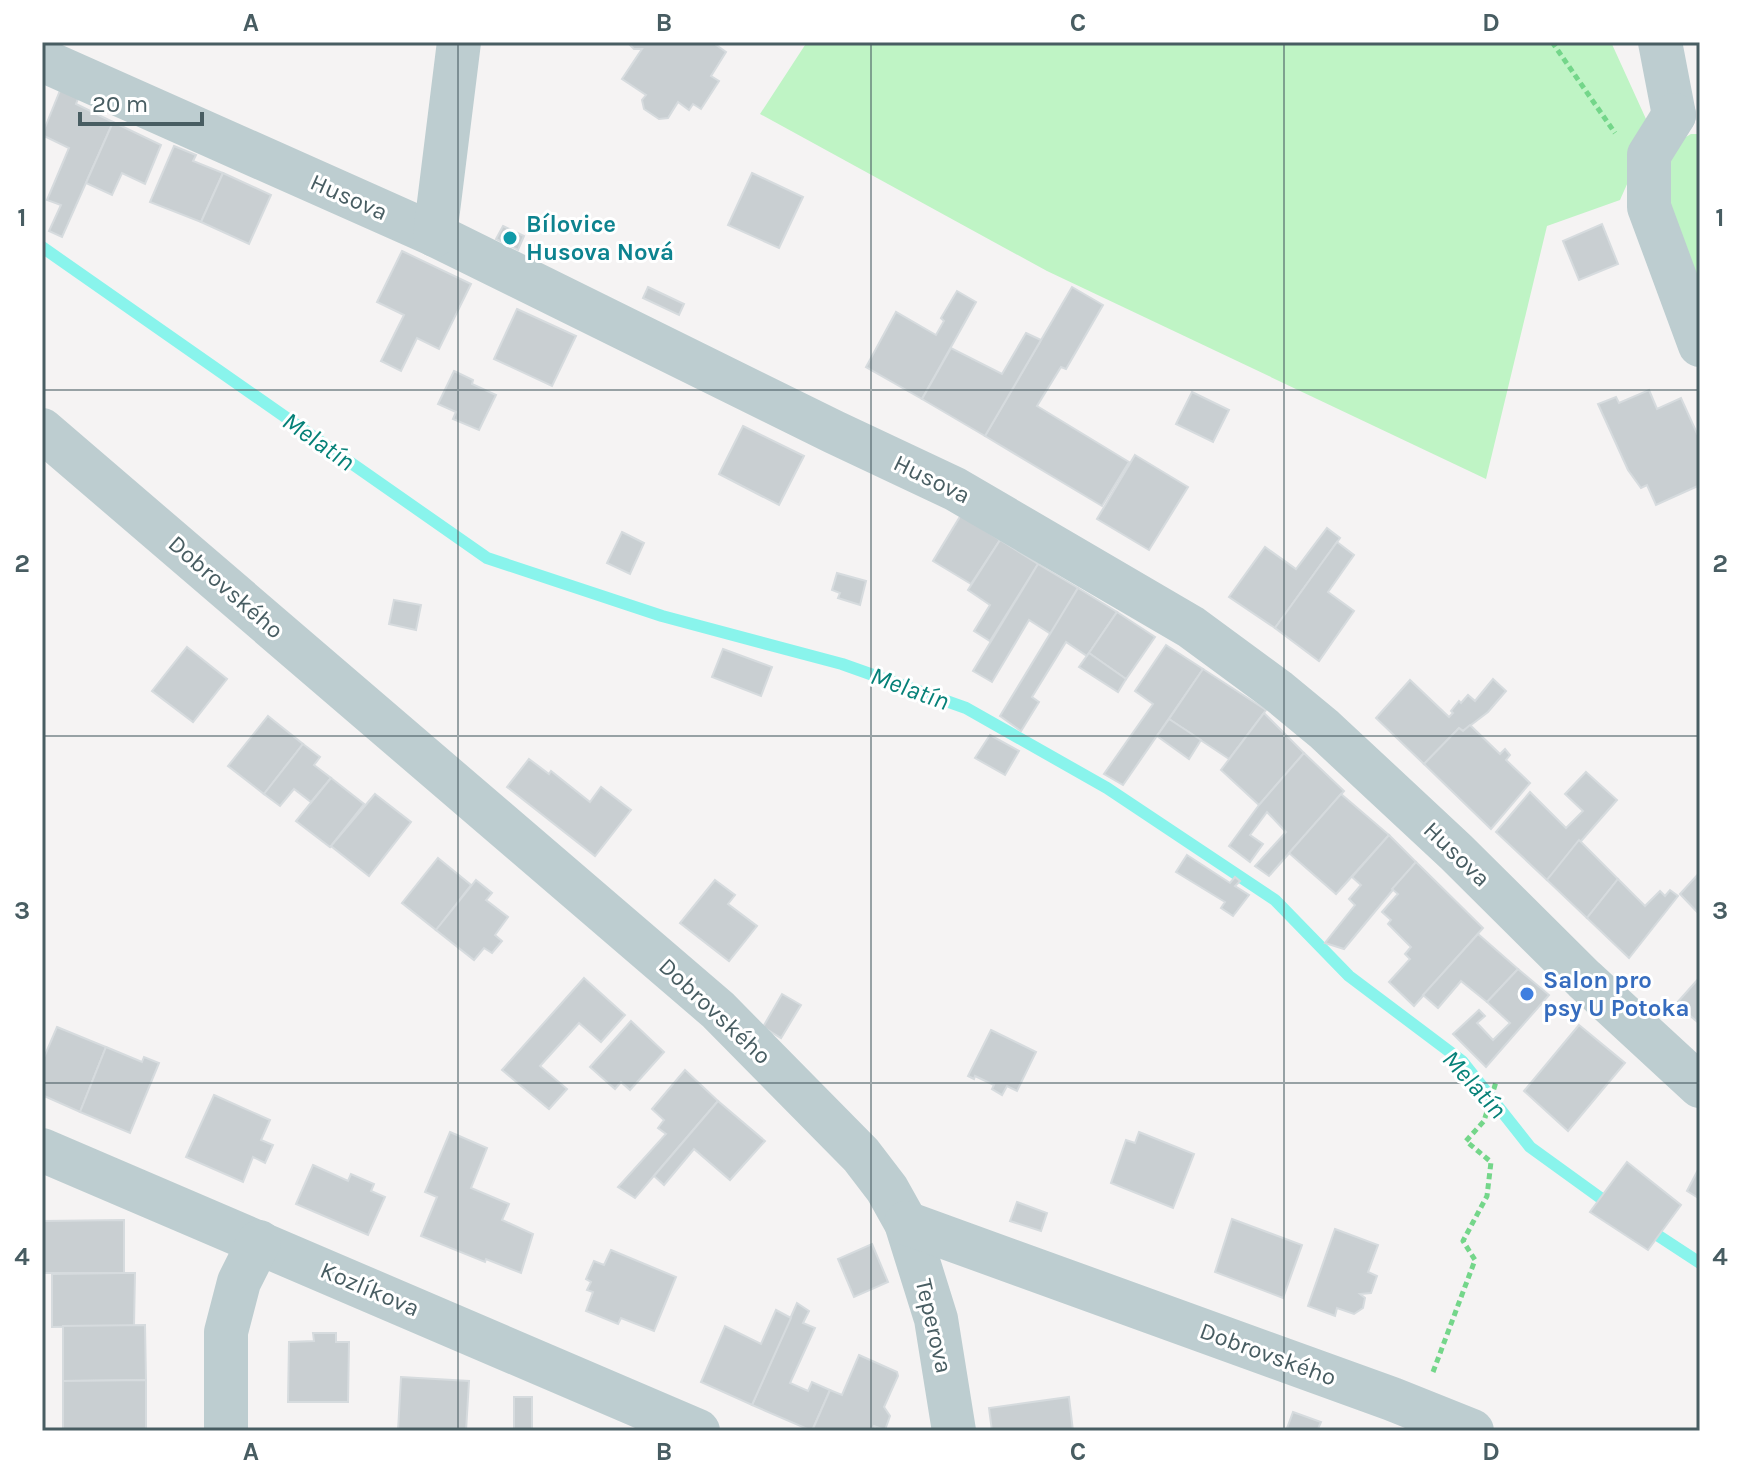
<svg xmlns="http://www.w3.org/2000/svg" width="1742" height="1473" viewBox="0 0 1742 1473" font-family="Karla,sans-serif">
<rect width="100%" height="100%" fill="#f5f3f3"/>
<!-- green -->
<g fill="#bff4c5">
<path d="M807,42H1611L1651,130L1620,200L1547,226L1486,479L1047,271L760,114Z"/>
<path d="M1691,134H1700V296L1664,200L1670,146Z"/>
</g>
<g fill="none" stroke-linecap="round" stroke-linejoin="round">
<!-- stream -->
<g stroke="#89f4ec" stroke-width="12">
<path d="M42,247L487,558L662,616L842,664L966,708L1107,788L1275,900L1349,976L1462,1061L1530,1147L1613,1207"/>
<path d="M1645,1227L1700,1263"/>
</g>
</g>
<!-- building -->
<g fill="#c9cfd2" stroke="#d6dbde" stroke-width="2">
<path d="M627,42H712L726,52L711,76L719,81L701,109L693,104L689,110L678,102L668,118L659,119L644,109L642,100L646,95L622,79L642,49H634Z"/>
<path d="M61,88L79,96L76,104L113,122L62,237L49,231L61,205L47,200L69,148L42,135Z"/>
<path d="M113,122L161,145L145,184L122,173L112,195L86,183Z"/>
<path d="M174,146L196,155L193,161L223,173L201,222L150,202Z"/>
<path d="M223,173L271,195L249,244L201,222Z"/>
<path d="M752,173L803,197L779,248L728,225Z"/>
<path d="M1602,224L1618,264L1579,280L1563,241Z"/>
<path d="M503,226L524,236L518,250L496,239Z"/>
<path d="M402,251L471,284L439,349L417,338L401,371L381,361L404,315L377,302Z"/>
<path d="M648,287L684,304L679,315L643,298Z"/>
<path d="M1072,287L1103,305L1066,369L1061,367L1037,406L1129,462L1102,506L985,436Z"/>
<path d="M957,291L976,302L922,399L866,367L896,312L936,335L944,321L941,318Z"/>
<path d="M517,309L576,336L552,386L494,359Z"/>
<path d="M1026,333L1041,340L985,436L922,399L951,348L1002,374Z"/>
<path d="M454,371L473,380L472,384L496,395L479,430L453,419L456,412L438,404Z"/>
<path d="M1649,390L1657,409L1681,398L1700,440V485L1656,505L1647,485L1641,488L1628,470L1598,404L1616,397L1619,403Z"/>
<path d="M1192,392L1229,410L1213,442L1176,424Z"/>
<path d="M743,426L804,456L779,505L719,474Z"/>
<path d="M1135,455L1188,487L1149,550L1097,519Z"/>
<path d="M961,515L1000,540L971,584L933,561Z"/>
<path d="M1327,528L1340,538L1275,628L1229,597L1265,547L1296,569Z"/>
<path d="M622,532L644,543L630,574L607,563Z"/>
<path d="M1000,540L1038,564L990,641L974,631L990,605L968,590Z"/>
<path d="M1337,542L1354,555L1328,592L1354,611L1319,661L1275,628Z"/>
<path d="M1038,564L1078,588L1051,634L1029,620L992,682L973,671Z"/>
<path d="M837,573L866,581L860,605L838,598L840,593L832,590Z"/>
<path d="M1078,588L1117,612L1087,656L1066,642L1032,697L1039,702L1021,731L1000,716Z"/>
<path d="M394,600L421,605L416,630L389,624Z"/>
<path d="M1117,612L1155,637L1126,679L1089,653Z"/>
<path d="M1166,645L1203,669L1123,785L1104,774L1153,704L1135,691Z"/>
<path d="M187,647L227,679L193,722L152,691Z"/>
<path d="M723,649L772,667L761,696L712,677Z"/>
<path d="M1089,653L1126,679L1118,692L1079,667Z"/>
<path d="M1203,669L1266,710L1229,759L1169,719Z"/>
<path d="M1493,679L1506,691L1488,712L1463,731L1459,728L1424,764L1376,718L1410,680L1449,717L1453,713L1451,711L1459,701L1461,703L1468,695L1475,701Z"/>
<path d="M1264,713L1304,753L1259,805L1221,770Z"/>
<path d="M268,716L303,744L264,794L228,766Z"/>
<path d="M1169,719L1201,740L1189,759L1157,736Z"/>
<path d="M1470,725L1500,754L1505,749L1510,755L1506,760L1530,783L1491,829L1424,764L1459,728L1463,731Z"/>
<path d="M990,735L1019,751L1005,775L975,758Z"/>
<path d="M303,744L320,757L314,765L331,778L311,802L294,789L280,806L264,794Z"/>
<path d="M1304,753L1344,791L1269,876L1255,866L1286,832L1267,812L1250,835L1263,844L1250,862L1229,846L1259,805Z"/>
<path d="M529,759L549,774L551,771L590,802L601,787L631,810L595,856L507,787Z"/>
<path d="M1586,772L1617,800L1547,880L1496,832L1530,792L1566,828L1583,811L1565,794Z"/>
<path d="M331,778L364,804L330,847L296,821Z"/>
<path d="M375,794L411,822L369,876L331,846Z"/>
<path d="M1341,794L1389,835L1336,894L1289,853Z"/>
<path d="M1389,835L1416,862L1344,949L1325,943L1355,905L1349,899L1361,885L1352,877Z"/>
<path d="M1579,840L1618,879L1587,918L1547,880Z"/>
<path d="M1187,855L1230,883L1235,877L1240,881L1235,886L1249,895L1233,916L1221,908L1225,902L1176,872Z"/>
<path d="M438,858L471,885L436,930L402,903Z"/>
<path d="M1416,862L1483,928L1414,1006L1389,982L1410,959L1405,954L1411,947L1388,924L1391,920L1382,912L1398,894L1392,889Z"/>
<path d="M1700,872V915L1680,894Z"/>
<path d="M1618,879L1645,906L1660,891L1665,896L1670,890L1678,896L1629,958L1587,918Z"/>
<path d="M476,880L492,893L486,900L508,917L495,935L502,941L492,953L484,948L474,960L436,930Z"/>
<path d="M715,880L735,895L728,904L757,926L729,961L680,923Z"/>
<path d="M1478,934L1518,969L1487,1002L1461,981L1438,1008L1423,995Z"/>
<path d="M1518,969L1549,995L1486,1067L1453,1034L1479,1010L1485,1016L1477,1023L1493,1040L1510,1023L1487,1002Z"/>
<path d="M1700,977V1024L1676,1004Z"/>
<path d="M584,978L625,1015L601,1042L579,1023L540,1066L567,1089L549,1109L502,1070Z"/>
<path d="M782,994L801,1005L781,1038L763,1027Z"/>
<path d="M631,1021L664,1052L630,1090L621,1082L615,1089L590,1067Z"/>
<path d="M1579,1025L1625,1063L1568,1131L1524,1091Z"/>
<path d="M57,1027L106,1047L80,1112L42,1095V1062Z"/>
<path d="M991,1030L1036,1052L1017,1091L1007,1086L1002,1095L992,1089L994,1085L975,1076L974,1079L968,1076Z"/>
<path d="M106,1047L142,1062L144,1057L159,1063L130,1133L80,1112Z"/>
<path d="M685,1070L718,1101L635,1198L618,1187L666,1134L658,1128L664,1120L652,1109Z"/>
<path d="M214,1095L270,1120L261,1140L273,1145L265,1163L253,1157L243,1182L186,1157Z"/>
<path d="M718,1101L765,1141L730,1180L694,1149L664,1185L654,1176Z"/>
<path d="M450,1132L487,1148L471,1188L509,1204L502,1220L533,1234L521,1273L486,1259L485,1262L421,1236L437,1197L425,1192Z"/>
<path d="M1139,1132L1194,1154L1173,1208L1111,1183L1126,1140L1135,1143Z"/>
<path d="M1627,1162L1681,1205L1648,1250L1590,1212Z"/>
<path d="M313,1165L348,1181L351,1174L374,1184L371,1191L385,1197L368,1235L296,1204Z"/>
<path d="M1700,1166V1199L1687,1191Z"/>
<path d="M1017,1202L1047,1213L1041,1231L1010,1221Z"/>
<path d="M1232,1219L1302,1245L1283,1298L1215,1272Z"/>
<path d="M124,1220V1273H42V1221Z"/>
<path d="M1335,1229L1378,1245L1368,1272L1377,1276L1371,1293L1360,1294L1365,1298L1363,1308L1354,1314L1337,1308L1335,1316L1308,1306Z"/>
<path d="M872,1244L888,1282L854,1297L838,1259Z"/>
<path d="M611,1250L676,1277L654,1331L621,1318L618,1324L586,1311L593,1292L587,1290L591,1282L586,1279L594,1261L604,1265Z"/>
<path d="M124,1273H135L134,1326L52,1327V1274Z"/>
<path d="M797,1303L809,1311L803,1323L815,1328L790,1383L808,1391L812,1382L830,1390L812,1431L752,1405Z"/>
<path d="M776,1310L791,1318L752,1405L701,1382L725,1326L761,1344Z"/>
<path d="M145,1325L146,1380L63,1381V1326Z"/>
<path d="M313,1333H336V1342H349L348,1402H288L289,1342L314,1341Z"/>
<path d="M859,1355L897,1372L898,1376L884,1407L890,1416L885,1430L874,1426L872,1431H812L830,1390L842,1395Z"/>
<path d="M401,1377L469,1381L466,1431H398Z"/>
<path d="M146,1380V1431H63V1381Z"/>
<path d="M514,1397H532V1430L514,1429Z"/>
<path d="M1069,1397L1073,1431H992L989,1408Z"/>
<path d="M1293,1412L1321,1422L1317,1431H1286Z"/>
</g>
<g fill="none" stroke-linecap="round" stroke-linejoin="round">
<!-- path -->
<g stroke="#74d68a" stroke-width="5" stroke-dasharray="6 4" stroke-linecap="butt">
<path d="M1552,42L1615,133"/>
<path d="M1433,1372L1475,1260L1463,1241L1487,1196L1491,1162L1466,1141L1484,1121L1496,1082"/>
</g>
<!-- minor -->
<g stroke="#bdcdd0" stroke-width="44">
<path d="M1660,42L1674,115"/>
<path d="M42,60L435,235L834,432L955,489L1191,627L1278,691L1324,729L1456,852L1584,979L1700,1086"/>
<path d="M1674,115L1649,155V207L1700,345"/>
<path d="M435,235L459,42"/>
<path d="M42,430L718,1010L861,1155L887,1189L906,1223L936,1319L954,1431"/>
<path d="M42,1150L698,1431"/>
<path d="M906,1223L1392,1399L1472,1431"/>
<path d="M226,1431V1332L239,1282L259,1242"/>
</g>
</g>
<!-- grid -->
<path fill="none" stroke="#485d62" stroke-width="2" stroke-opacity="0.55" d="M458,42V1431M871,42V1431M1284,42V1431M42,390H1700M42,736H1700M42,1083H1700"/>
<!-- markers -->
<circle fill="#0f9aa8" stroke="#fff" stroke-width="3" cx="510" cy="238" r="8"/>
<circle fill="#3f7fe0" stroke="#fff" stroke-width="3" cx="1527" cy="994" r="8"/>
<g text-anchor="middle" stroke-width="6" stroke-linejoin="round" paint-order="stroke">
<!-- street labels -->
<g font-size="24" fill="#485d62" stroke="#fff">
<text transform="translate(349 197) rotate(24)" y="8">Husova</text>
<text transform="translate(932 479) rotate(26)" y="8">Husova</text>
<text transform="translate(226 587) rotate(41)" y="8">Dobrovského</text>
<text transform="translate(1457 854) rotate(44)" y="8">Husova</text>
<text transform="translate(715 1011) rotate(43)" y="8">Dobrovského</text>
<text transform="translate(370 1289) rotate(23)" y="8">Kozlíkova</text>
<text transform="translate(934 1326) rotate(77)" y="8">Teperova</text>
<text transform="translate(1268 1354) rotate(20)" y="8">Dobrovského</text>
</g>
<!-- culture labels -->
<g font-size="24" font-weight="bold" fill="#0d838f" stroke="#fff" text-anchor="start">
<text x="526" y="232">Bílovice<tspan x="526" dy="28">Husova Nová</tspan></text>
</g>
<!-- shop labels -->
<g font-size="24" font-weight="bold" fill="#366cbe" stroke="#fff" text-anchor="start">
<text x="1543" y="988">Salon pro<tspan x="1543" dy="28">psy U Potoka</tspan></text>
</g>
<!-- water labels -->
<g font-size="26" font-style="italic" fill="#068178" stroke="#fff">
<text transform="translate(319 441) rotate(35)" y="9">Melatín</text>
<text transform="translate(910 688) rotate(20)" y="9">Melatín</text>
<text transform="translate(1475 1084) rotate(48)" y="9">Melatín</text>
</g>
</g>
<!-- border -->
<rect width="1742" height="1473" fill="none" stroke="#ffffff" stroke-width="88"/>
<!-- scale -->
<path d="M80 112v12h122v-12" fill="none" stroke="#485d62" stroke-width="4"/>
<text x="92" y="112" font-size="24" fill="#485d62" stroke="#ffffff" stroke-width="6" paint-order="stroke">20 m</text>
<rect x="44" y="44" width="1654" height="1385" fill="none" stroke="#485d62" stroke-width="3"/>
<g font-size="26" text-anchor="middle" font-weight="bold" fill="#485d62">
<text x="251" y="31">A</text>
<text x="664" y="31">B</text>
<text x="1078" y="31">C</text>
<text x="1491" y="31">D</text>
<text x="22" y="226">1</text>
<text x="1720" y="226">1</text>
<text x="22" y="572">2</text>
<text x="1720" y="572">2</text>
<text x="22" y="919">3</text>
<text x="1720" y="919">3</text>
<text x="22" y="1265">4</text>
<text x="1720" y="1265">4</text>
<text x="251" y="1460">A</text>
<text x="664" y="1460">B</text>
<text x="1078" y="1460">C</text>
<text x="1491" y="1460">D</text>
</g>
</svg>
